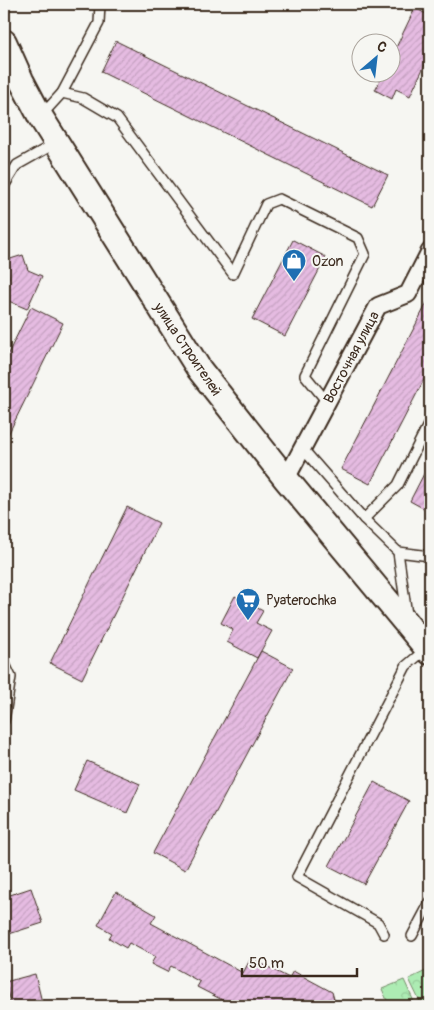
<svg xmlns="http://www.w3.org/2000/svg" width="434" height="1010" viewBox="0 0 434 1010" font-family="Pangolin,sans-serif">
<defs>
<pattern id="forest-crowns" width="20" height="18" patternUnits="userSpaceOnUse" patternTransform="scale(1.25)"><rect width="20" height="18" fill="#adecb3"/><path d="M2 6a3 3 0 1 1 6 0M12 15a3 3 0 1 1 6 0" fill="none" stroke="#96cb9a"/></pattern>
<pattern id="building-hatch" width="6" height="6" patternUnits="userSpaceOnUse" patternTransform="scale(1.25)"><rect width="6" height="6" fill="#e5bbe1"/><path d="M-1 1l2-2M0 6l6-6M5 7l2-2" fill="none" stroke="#c5a1c1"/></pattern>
</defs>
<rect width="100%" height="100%" fill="#f6f6f2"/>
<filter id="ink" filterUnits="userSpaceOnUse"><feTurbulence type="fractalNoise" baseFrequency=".02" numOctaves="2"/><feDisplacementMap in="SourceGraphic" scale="10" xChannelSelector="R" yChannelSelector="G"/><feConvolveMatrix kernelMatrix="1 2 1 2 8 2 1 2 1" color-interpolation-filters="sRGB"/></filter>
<g filter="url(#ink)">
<!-- forest -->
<g fill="url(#forest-crowns)" stroke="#748b68">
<path d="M430,969V993L422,1006L409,979Z"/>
<path d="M404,980L416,1006H392L389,1005L382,989Z"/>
</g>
<!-- building -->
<g fill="url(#building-hatch)" stroke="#3b2a1e">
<path d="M415,8L430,16V54L410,96L396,89L392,99L375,90L384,72H392V56Z"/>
<path d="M116,41L388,175L372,206L101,72Z"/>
<path d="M293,240L326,257L285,336L252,319Z"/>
<path d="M23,255L28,270L42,276L27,309L4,299V289L9,277L4,261Z"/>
<path d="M430,297V368L370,484L341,469Z"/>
<path d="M31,307L63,323L4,443V362Z"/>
<path d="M430,462V512L410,501Z"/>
<path d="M127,507L159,523L82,679L50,663Z"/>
<path d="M235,596L263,611L256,623L272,631L257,658L227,642L233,630L221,623Z"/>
<path d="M261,651L293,668L185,870L153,853Z"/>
<path d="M87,761L140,784L127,813L74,790Z"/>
<path d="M374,782L409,801L364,884L329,866Z"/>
<path d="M31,888L43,923L6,935L4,928V897Z"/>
<path d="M116,892L156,915L151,923L243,973L251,958L289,978L293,971L332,992L336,1006H234L197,987L200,982L171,966L167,972L151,964L155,957L129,943L126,948L109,938L112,933L98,925Z"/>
<path d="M35,974L43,1006H11L5,982Z"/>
</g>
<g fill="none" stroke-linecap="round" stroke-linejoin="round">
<defs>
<g id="service">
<path d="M62,93L83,98L117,118L233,274L266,204L279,199L358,238L365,254L305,375L327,402"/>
<path d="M41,116L62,93L99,23L100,4"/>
<path d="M4,186L17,165L56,143"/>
<path d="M302,448L364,519L398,552L407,615"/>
<path d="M364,519L398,485L430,421"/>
<path d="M398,552L430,556"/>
<path d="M4,662L11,677L4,721"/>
<path d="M384,934L378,923L297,877L406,666L426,649"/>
<path d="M412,936L430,902"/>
</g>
<path id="minor" d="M286,479L378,306L408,294L430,251"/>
<path id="secondary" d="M4,42L21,80L40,116L199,369L286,479L430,652"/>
</defs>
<!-- service casing -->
<use href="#service" stroke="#3b2a1e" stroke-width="12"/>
<!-- minor casing -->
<use href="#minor" stroke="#3b2a1e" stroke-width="20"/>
<!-- secondary casing -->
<use href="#secondary" stroke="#3b2a1e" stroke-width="28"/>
<!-- service -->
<use href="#service" stroke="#f6f6f2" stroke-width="9"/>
<!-- minor -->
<use href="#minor" stroke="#f6f6f2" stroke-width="16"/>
<!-- secondary -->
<use href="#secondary" stroke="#f6f6f2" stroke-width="24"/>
</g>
</g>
<!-- icons -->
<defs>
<symbol id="shop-pin" viewBox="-11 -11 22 30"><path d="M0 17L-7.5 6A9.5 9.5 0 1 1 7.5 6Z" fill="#1f6fb2" stroke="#f6f6f2"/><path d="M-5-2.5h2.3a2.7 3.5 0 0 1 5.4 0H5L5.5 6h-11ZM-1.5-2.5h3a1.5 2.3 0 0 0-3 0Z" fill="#fff"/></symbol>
<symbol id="supermarket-pin" viewBox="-11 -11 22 30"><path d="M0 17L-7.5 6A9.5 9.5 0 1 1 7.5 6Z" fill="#1f6fb2" stroke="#f6f6f2"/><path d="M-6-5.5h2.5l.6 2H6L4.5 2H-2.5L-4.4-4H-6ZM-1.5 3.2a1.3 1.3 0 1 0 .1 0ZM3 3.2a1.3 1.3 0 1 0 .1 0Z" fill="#fff"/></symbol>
</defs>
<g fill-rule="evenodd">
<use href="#shop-pin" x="280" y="247" width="28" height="38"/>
<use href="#supermarket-pin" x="234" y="586" width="28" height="38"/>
</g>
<g text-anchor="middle" stroke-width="4" stroke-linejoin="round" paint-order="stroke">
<!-- poi labels -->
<g font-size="14" fill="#3b2a1e" stroke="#f6f6f2" text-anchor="start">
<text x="312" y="266">Ozon</text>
<text x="266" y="605">Pyaterochka</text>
</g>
<!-- street labels -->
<g font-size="14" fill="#3b2a1e" stroke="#f6f6f2">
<text transform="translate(188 349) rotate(56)" y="5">улица Строителей</text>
<text transform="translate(351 357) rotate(-62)" y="5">Восточная улица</text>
</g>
</g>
<!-- margin -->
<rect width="434" height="1010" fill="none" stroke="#f6f6f2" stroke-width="20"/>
<rect x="10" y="10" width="414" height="990" fill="none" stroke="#3b2a1e" stroke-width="2" filter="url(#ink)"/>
<!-- north arrow -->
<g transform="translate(376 58) rotate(28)"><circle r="24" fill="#f6f6f2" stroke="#aba49d"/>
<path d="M0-4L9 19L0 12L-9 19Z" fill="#1f6fb2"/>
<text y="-8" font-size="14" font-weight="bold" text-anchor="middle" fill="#3b2a1e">С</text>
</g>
<!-- scale -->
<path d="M242 968v8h115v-8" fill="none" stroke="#3b2a1e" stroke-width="2.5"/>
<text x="249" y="968" font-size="15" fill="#3b2a1e" stroke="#f6f6f2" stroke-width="4" paint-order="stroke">50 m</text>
</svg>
